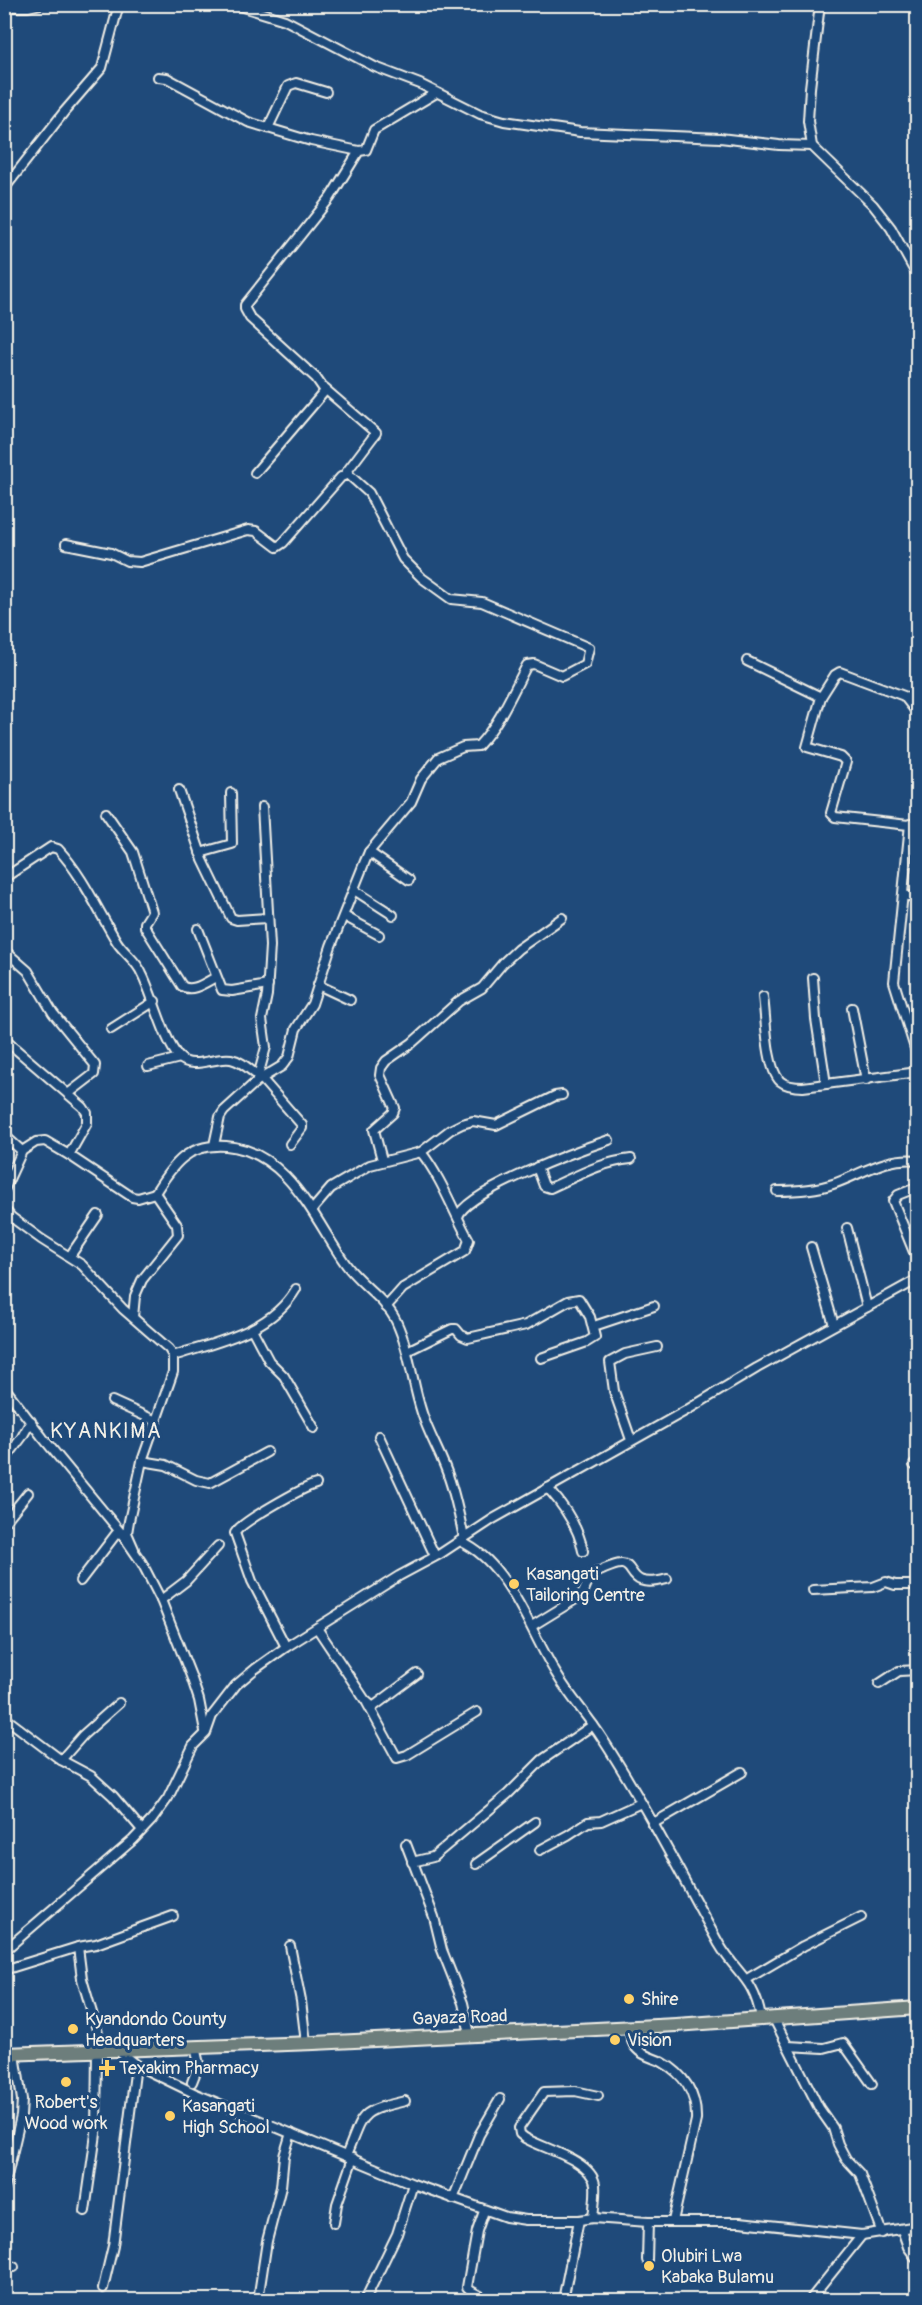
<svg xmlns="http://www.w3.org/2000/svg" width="922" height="2305" viewBox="0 0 922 2305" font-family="Pangolin,sans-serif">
<rect width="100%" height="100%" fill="#1f4a7a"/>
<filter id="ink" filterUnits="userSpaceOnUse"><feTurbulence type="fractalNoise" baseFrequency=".0167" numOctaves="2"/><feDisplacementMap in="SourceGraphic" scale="12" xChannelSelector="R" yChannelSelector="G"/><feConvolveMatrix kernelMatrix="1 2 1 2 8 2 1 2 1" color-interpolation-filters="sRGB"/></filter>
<g filter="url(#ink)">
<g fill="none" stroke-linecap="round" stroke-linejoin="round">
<defs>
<g id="minor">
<path d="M233,4L285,20L375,67L420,84L480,114L504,121L580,132L720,138L779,145L812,146"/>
<path d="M820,4L810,88L808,121L812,146L873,205L891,228L918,277"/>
<path d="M4,7H28L41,4"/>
<path d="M158,77L167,78L248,122L311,141L359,151"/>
<path d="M268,128L288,86L296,83L326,92"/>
<path d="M4,189L64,112L102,68L119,4"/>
<path d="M325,389L376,433L345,474"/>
<path d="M255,473L325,391L316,378L250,318L245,309V305L330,198L359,151L366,150L374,130L436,93"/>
<path d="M66,544L111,553L127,561L140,562L248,530L256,531L277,547L283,543L341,477L348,474L369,493L403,559L422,578L451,599L482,602L589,648L585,664L562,676L534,664L527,665C512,693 500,723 478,746L463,747L438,758L421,779L411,802L369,852L365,861L331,946L312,1004L296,1029L289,1057L282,1066L257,1081L224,1111L220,1117L214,1145"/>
<path d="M747,661L821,697L835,675L840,672L904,696L918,714"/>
<path d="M821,697L807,747L841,757L846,762L831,813L835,817L918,826"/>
<path d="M179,790L203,860L231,918L237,920L268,918"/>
<path d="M106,813L133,852L152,912L145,923V927L182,986C192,993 206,982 216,977"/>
<path d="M910,824L894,982L918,1058"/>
<path d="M369,852L409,880"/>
<path d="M200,853L232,844L231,793"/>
<path d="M4,878L51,847L58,849C83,876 98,911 117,942C124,953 137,961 142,974C153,995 164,1041 179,1057C192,1071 215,1056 231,1059C242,1061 250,1070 258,1076"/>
<path d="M354,890L393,915"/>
<path d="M903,895L918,898"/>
<path d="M344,916L379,935"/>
<path d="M198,929L222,990L232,991L268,985"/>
<path d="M4,950L28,971L53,1013L95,1065L94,1074L68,1094"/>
<path d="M813,978L816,1019L826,1084"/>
<path d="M318,985L350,1000"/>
<path d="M763,997C766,1016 766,1067 780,1081C786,1086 796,1087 803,1087L918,1072"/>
<path d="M852,1008L866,1080"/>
<path d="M111,1029L155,1001"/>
<path d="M4,1039L83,1107L87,1113V1123L69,1155"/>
<path d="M148,1066L180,1058"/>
<path d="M261,1078L302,1125V1128L290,1144"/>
<path d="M257,1080L266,1047L262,1019L267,995L270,946L262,807"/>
<path d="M4,1135L22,1151"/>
<path d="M382,1160L374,1130L393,1113L395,1108L380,1075L381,1068L386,1061L412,1043L459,1001L482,988L503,963L518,949L562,918"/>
<path d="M537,1167L544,1186L550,1188C577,1176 601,1162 631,1159"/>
<path d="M918,1187L898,1195L893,1201L918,1262"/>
<path d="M4,1190L22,1151L36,1142L45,1141L69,1155L132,1197L138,1198L155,1193"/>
<path d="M777,1191C796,1191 815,1190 833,1184C862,1174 886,1156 918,1160"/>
<path d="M155,1193C173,1164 188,1143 226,1146C288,1151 314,1219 345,1263C359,1284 385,1298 396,1321C410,1351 412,1383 422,1413C429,1436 443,1457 450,1481C456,1499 460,1519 464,1538"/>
<path d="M4,1209L11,1217L41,1239L82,1265L123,1309L169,1349L173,1356V1372L142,1461L129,1521L127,1533L134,1549"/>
<path d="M312,1210L331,1188L370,1165L421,1152L450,1130L462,1124L473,1121L496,1125L555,1096L562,1095"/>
<path d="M458,1217C465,1192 581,1149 609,1140"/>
<path d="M847,1228L867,1307"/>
<path d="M811,1247L834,1325"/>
<path d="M70,1256L98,1215"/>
<path d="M386,1307L403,1288L465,1251L469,1240C453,1211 442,1179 421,1152"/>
<path d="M133,1317L135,1296L142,1280L178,1235L177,1225L155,1193"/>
<path d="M594,1326L654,1306"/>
<path d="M252,1329L269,1361L284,1376L314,1428"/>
<path d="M407,1351L452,1329H456L461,1335L468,1338L526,1325L568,1301L579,1299L590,1317L595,1337L587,1342L541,1358"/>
<path d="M173,1356C217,1342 271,1332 296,1289"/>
<path d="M4,1387L43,1438L122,1534L142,1563L161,1600L191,1676L199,1700L205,1731"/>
<path d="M112,1401L156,1421"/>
<path d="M379,1436L435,1556"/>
<path d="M631,1440L614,1391L610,1362L625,1354L657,1347"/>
<path d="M4,1461L22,1437L31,1421"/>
<path d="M142,1461L166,1465L196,1480L210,1483L267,1452"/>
<path d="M914,1465L918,1466"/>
<path d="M548,1488C563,1505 579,1528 583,1551"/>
<path d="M4,1523L28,1493"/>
<path d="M460,1541C478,1550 489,1560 501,1576C524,1606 537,1643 557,1675C570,1697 588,1716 602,1738C645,1804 681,1875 719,1944C737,1975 754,1978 761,2018"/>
<path d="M80,1581L116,1534L124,1533"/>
<path d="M813,1590L873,1587L886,1582L895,1585H918"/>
<path d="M161,1600L186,1581L218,1546"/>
<path d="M532,1626L576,1599L583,1593L590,1576C595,1573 616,1563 622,1564C636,1565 627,1590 667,1579"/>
<path d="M317,1628L365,1700L373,1707L417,1674"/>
<path d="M286,1647L252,1581L235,1533C241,1522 302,1488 316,1484"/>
<path d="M879,1684L899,1671L918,1670"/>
<path d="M367,1703L397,1758L407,1755L477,1712"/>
<path d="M4,1717L61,1760L91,1776L113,1796L142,1830"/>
<path d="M61,1760L83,1735L119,1703"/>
<path d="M652,1824L742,1772"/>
<path d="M406,1844L434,1917L442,1950L463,2003L470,2034"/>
<path d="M540,1850L568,1835L588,1822L601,1821L641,1803"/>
<path d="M412,1862L433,1857L508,1794L542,1760L593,1725"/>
<path d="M476,1864L535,1822"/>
<path d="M290,1946L301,2001L306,2043"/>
<path d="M78,1947L82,1979L103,2050"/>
<path d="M4,1951L133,1840L152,1820L168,1798L193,1746L206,1733L212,1716L236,1685L255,1669L286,1647L399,1576L440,1554L493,1519L687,1410L757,1368L918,1279"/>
<path d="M4,1970L78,1947L96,1944L173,1916"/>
<path d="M747,1979L803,1946L861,1917"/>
<path d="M773,2017L819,2108L833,2128L838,2144L846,2159L860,2174L882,2233"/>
<path d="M629,2027C630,2034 631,2043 637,2049C643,2056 654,2058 662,2062C684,2074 697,2094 696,2120L673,2221"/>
<path d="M788,2046L824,2048L843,2043L872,2084"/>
<path d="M118,2051L136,2065L196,2094L413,2184L506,2217L526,2220H579L593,2218L648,2222H740L862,2235L918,2226"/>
<path d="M192,2082L199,2064L195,2047"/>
<path d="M346,2156C364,2112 358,2112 405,2101"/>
<path d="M4,2189L21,2116L22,2100L15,2054"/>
<path d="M453,2199L479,2135L500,2099"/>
<path d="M85,2211L96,2134L97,2050"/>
<path d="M484,2211L477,2231L467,2287L471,2291L488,2300"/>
<path d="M593,2218C594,2207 596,2195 595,2184C591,2160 544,2149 525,2138L520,2134L519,2128L544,2092L575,2091L598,2096"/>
<path d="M334,2223L337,2204L353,2158"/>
<path d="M902,2230L908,2247L918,2261"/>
<path d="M647,2260L648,2222"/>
<path d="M4,2263L14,2267"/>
<path d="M103,2288L113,2246L136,2065"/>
<path d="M258,2300L267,2241L281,2187L284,2156L291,2133"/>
<path d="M365,2300L397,2234L413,2184"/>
<path d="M563,2300L579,2220"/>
<path d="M810,2300L862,2235"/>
</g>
<path id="primary" d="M4,2054L314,2043L676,2025L918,2008"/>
</defs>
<!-- minor casing -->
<use href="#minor" stroke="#f4f1e8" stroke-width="12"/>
<!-- primary casing -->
<use href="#primary" stroke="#f4f1e8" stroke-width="16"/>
<!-- minor -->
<use href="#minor" stroke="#1f4a7a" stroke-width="8"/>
<!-- primary -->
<use href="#primary" stroke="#6d7e7c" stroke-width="12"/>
</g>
</g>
<!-- markers -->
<g fill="#ffd166" stroke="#1f4a7a" stroke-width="2">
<circle cx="514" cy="1584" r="6"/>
<circle cx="629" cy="1999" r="6"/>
<circle cx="73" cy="2029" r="6"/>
<circle cx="615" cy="2040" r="6"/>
<path d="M104 2059h6v6h6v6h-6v6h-6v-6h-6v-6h6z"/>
<circle cx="66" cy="2082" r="6"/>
<circle cx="170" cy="2116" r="6"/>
<circle cx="649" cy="2266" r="6"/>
</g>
<g text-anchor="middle" stroke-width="6" stroke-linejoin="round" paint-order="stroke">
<!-- poi labels -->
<g font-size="18" fill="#f4f1e8" stroke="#1f4a7a" text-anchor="start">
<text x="526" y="1580">Kasangati<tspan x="526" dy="21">Tailoring Centre</tspan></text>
<text x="641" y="2005">Shire</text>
<text x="85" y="2025">Kyandondo County<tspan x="85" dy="21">Headquarters</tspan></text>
<text x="627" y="2046">Vision</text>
<text x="119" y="2074">Texakim Pharmacy</text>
<text x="66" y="2108" text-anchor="middle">Robert's<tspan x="66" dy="21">Wood work</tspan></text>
<text x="182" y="2112">Kasangati<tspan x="182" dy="21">High School</tspan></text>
<text x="661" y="2262">Olubiri Lwa<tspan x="661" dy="21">Kabaka Bulamu</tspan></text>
</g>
<!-- street labels -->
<g font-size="18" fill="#f4f1e8" stroke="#1f4a7a">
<text transform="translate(460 2017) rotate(-2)" y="6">Gayaza Road</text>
</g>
<!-- quarter labels -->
<g font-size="21" letter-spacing="1.5" fill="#f4f1e8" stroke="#1f4a7a">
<text x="106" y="1438">KYANKIMA</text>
</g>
</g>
<!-- margin -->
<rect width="922" height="2305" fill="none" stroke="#1f4a7a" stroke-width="24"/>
<rect x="12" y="12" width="898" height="2281" fill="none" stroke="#f4f1e8" stroke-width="2" filter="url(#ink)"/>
</svg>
